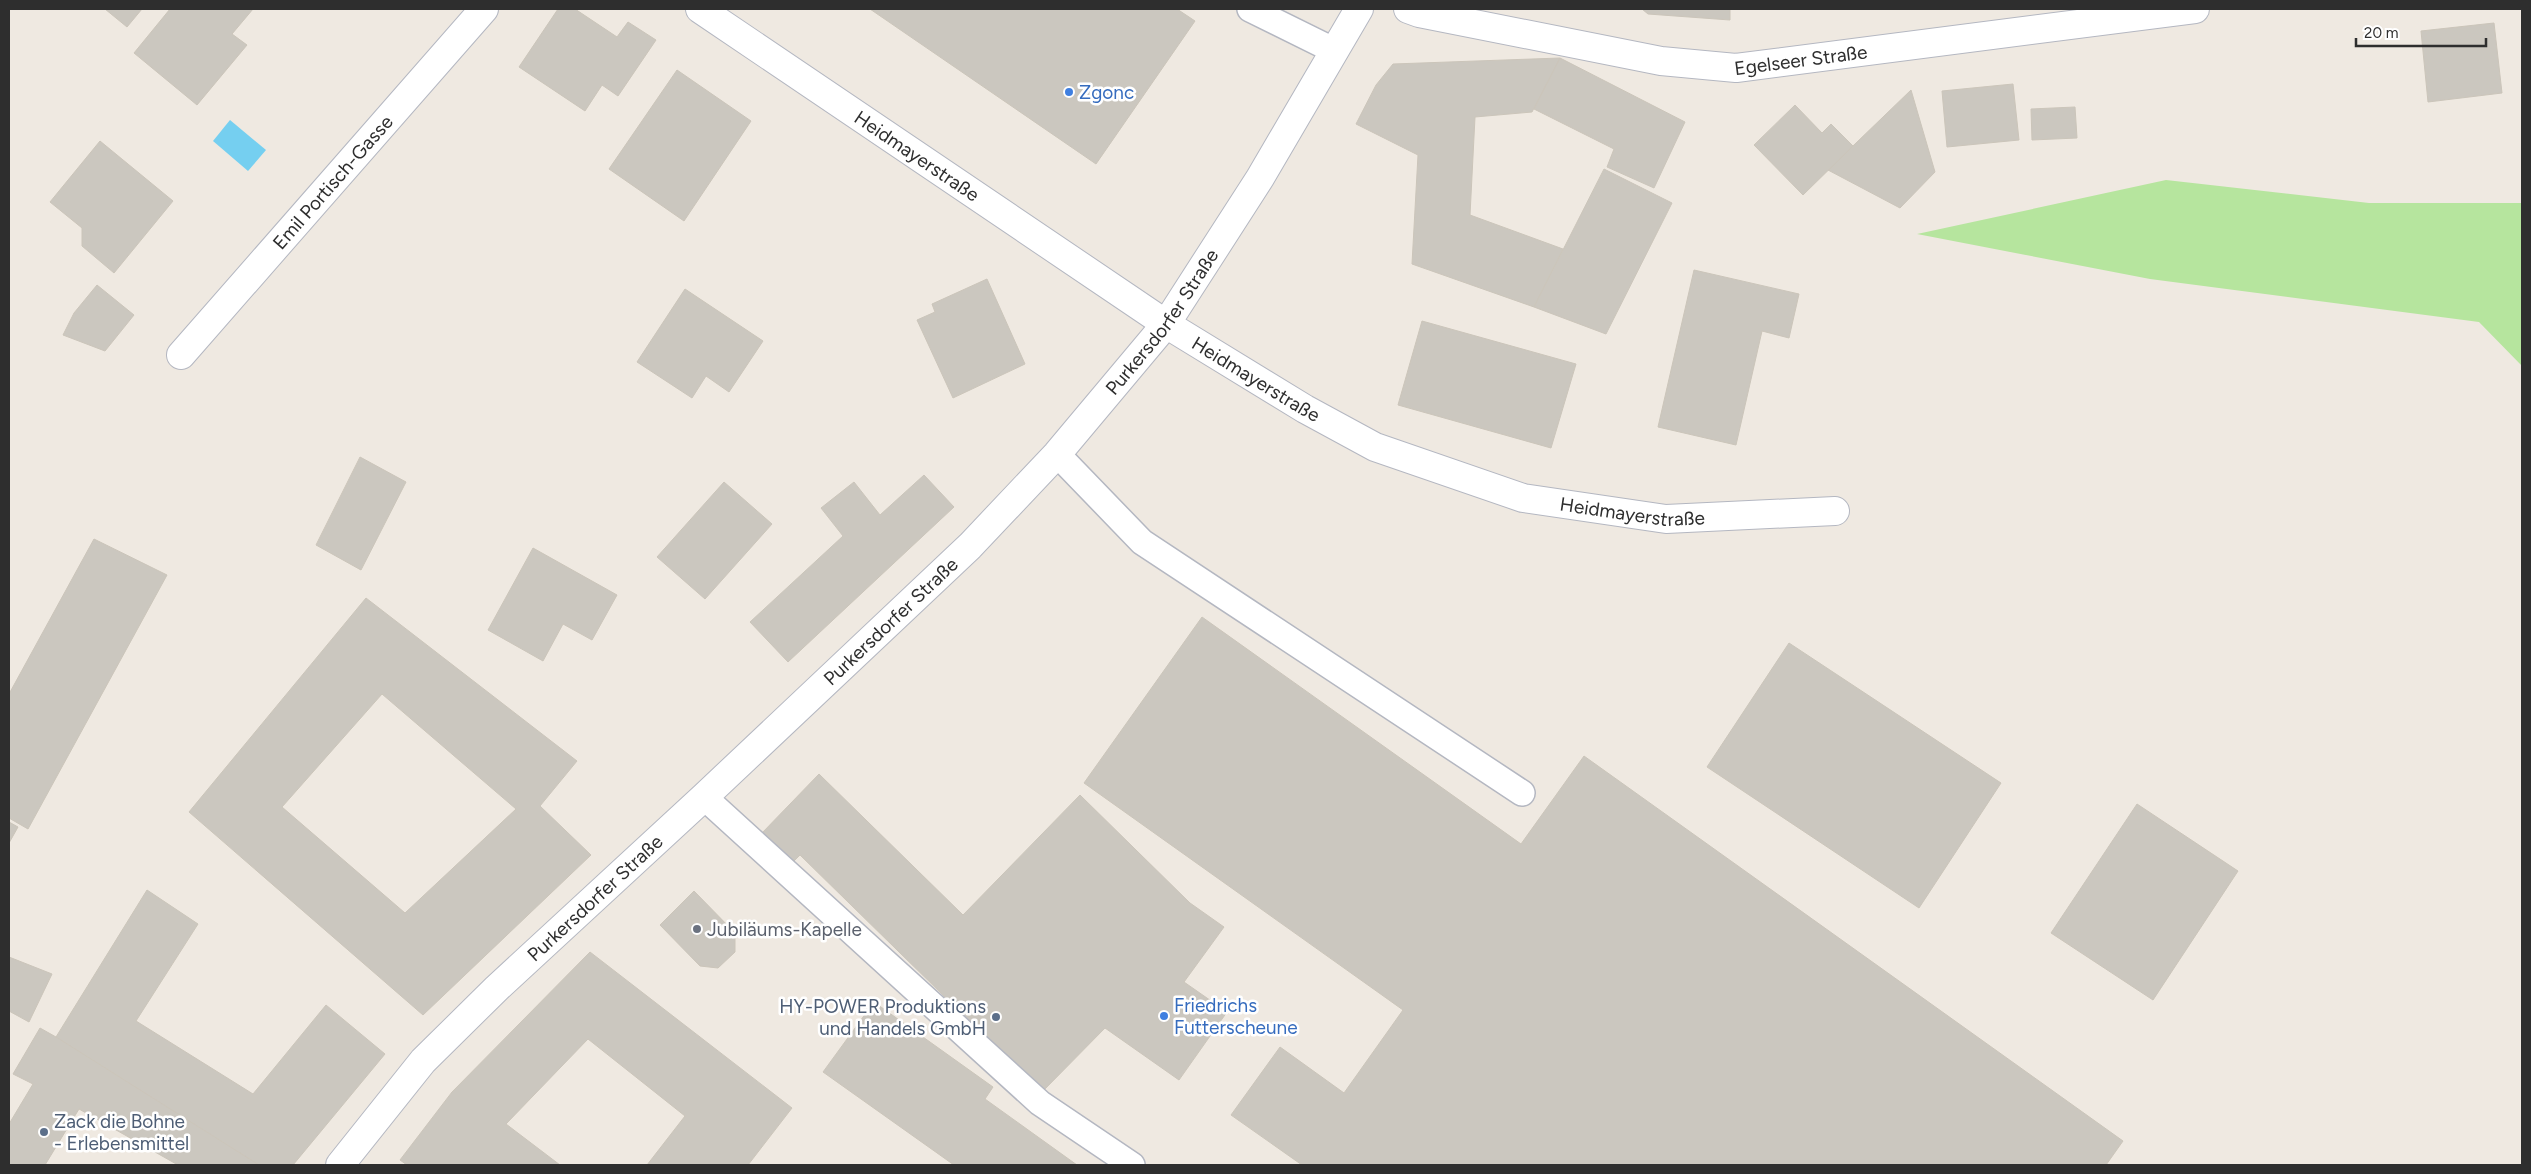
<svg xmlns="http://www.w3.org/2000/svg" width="2531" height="1174" viewBox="0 0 2531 1174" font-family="Figtree,sans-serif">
<rect width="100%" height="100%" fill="#efe9e1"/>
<!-- green -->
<path fill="#b6e59e" d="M2166,180L2369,203H2522V366L2479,322L2150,279L1917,234Z"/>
<!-- water -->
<path fill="#75cff0" d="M230,120L266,150L248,171L213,141Z"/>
<!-- building -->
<g fill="#cbc7bf" stroke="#cbc5ba" fill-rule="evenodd">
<path d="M105,9H142L127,27Z"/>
<path d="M170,9H253L232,34L247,45L197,105L134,53Z"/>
<path d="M558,9H575L617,37L628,22L656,40L618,96L602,85L585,111L519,67Z"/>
<path d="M870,9H1177L1195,21L1096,164Z"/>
<path d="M1642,9H1730V20L1648,14Z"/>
<path d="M2494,23L2502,93L2428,102L2421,31Z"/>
<path d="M1560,58L1532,112L1475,117L1470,215L1563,249L1534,307L1412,264L1418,155L1356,124L1376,85L1393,64Z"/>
<path d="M1560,58L1685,122L1654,188L1607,167L1614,149L1534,109Z"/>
<path d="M677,70L751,121L684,221L609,169Z"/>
<path d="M2013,84L2019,140L1947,147L1942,91Z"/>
<path d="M1911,90L1935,172L1900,208L1828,170Z"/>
<path d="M1795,105L1822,133L1831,124L1853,146L1803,195L1754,145Z"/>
<path d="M2075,107L2077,138L2032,140L2031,109Z"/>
<path d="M100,141L173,201L114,273L82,246V228L50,202Z"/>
<path d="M1604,169L1672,203L1606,334L1534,307Z"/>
<path d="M1694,270L1799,294L1789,338L1762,331L1736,445L1658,427Z"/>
<path d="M987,279L1025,364L953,398L917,320L935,312L932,304Z"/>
<path d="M97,285L134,315L105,351L63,335L74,313Z"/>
<path d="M685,289L763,341L729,392L706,376L692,398L637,362Z"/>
<path d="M1422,321L1576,364L1551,448L1398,405Z"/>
<path d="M360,457L406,482L361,570L316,545Z"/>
<path d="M924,475L954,507L788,662L750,622L843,536L821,508L854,482L880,515Z"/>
<path d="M724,482L772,524L705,599L657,557Z"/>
<path d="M94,539L167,575L28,829L9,818V694Z"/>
<path d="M533,548L617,595L592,640L563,624L543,661L488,630Z"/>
<path d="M366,598L577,761L540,806L591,855L423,1015L189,812ZM382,694L516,809L405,913L282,807Z"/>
<path d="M1202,617L1521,844L1584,756L2123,1141L2106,1165H1302L1231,1115L1280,1047L1344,1093L1403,1010L1084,783Z"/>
<path d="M1789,643L2001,783L1919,908L1707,767Z"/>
<path d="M819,774L963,915L1080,795L1190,903L1224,927L1184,982L1227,1012L1179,1080L1105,1028L1042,1092L800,855L793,862L762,833Z"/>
<path d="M2137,804L2238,871L2153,1000L2051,933Z"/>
<path d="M9,822L18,827L9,843Z"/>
<path d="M147,890L198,924L136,1021L253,1094L326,1005L385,1054L293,1165H259L56,1037Z"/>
<path d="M694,891L735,933V952L718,968L700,966L660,925Z"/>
<path d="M590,952L792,1108L748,1165H647L685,1116L588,1039L506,1124L560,1165H407L400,1160L452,1092Z"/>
<path d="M9,957L52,974L29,1022L9,1011Z"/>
<path d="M874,1002L993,1087L985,1099L1077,1165H954L823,1072Z"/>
<path d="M40,1028L56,1037L259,1165H178L79,1109L45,1165H9V1124L33,1084L13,1074Z"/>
</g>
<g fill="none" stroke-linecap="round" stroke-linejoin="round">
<defs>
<g id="service">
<path d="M1250,9L1335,51"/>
<path d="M1057,454L1142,542L1522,793"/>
<path d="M704,797L1040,1103L1132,1165"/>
</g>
<g id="minor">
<path id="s1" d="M700,9L1166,324L1305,409L1375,447L1523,498L1666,519L1835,511"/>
<path id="s2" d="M1408,9L1419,13L1661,61L1736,68L2195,9"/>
<path id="s3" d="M181,355L484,9"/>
</g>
<g id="secondary">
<path id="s4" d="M340,1165L423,1061L497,988L704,797L970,546L1057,454L1166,324L1260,178L1359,9"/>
</g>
</defs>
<!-- service casing -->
<use href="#service" stroke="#b4b7c1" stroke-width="28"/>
<!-- minor casing -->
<use href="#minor" stroke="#b4b7c1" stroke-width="30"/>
<!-- secondary casing -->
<use href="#secondary" stroke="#b4b7c1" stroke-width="30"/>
<!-- service -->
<use href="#service" stroke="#fff" stroke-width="25"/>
<!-- minor -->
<use href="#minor" stroke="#fff" stroke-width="28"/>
<!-- secondary -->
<use href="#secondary" stroke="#fff" stroke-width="28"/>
</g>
<!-- markers -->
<g fill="#3f7fe0" stroke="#fff" stroke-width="2">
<circle cx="1069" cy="92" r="5"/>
<circle cx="1164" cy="1016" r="5"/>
</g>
<circle fill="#6b7280" stroke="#fff" stroke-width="2" cx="697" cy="929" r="5"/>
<g fill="#5c6f8a" stroke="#fff" stroke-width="2">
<circle cx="996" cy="1017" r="5"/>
<circle cx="44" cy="1132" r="5"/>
</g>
<g text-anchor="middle" stroke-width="5" stroke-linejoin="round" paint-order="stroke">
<!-- street labels -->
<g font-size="19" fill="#2e2e2e" stroke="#fff">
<text dy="7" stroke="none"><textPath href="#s2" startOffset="399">Egelseer Straße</textPath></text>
<text dy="7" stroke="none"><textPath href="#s1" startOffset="262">Heidmayerstraße</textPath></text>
<text dy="7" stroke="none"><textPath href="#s3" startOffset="230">Emil Portisch-Gasse</textPath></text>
<text dy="7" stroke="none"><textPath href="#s4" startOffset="1180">Purkersdorfer Straße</textPath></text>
<text dy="7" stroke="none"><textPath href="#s1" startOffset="668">Heidmayerstraße</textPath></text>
<text dy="7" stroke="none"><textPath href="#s1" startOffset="1072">Heidmayerstraße</textPath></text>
<text dy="7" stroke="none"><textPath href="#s4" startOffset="775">Purkersdorfer Straße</textPath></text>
<text dy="7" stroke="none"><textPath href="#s4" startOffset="370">Purkersdorfer Straße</textPath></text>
</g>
<!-- shop labels -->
<g font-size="19" fill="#366cbe" stroke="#fff" text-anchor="start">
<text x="1079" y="99">Zgonc</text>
<text x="1174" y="1012">Friedrichs<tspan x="1174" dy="22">Futterscheune</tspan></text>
</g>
<!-- worship labels -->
<g font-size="19" fill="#5b616d" stroke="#fff" text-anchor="start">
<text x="707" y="936">Jubiläums-Kapelle</text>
</g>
<!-- service labels -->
<g font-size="19" fill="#4e5e75" stroke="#fff" text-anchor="end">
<text x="986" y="1013">HY-POWER Produktions<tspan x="986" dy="22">und Handels GmbH</tspan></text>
<text x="54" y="1128" text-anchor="start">Zack die Bohne<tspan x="54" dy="22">- Erlebensmittel</tspan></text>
</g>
</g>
<!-- border -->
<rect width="2531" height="1174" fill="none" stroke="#2e2e2e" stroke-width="20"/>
<!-- scale -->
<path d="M2356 38v8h130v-8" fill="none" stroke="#2e2e2e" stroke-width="2.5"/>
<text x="2364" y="38" font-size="15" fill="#2e2e2e" stroke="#ffffff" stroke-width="4" paint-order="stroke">20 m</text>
</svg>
